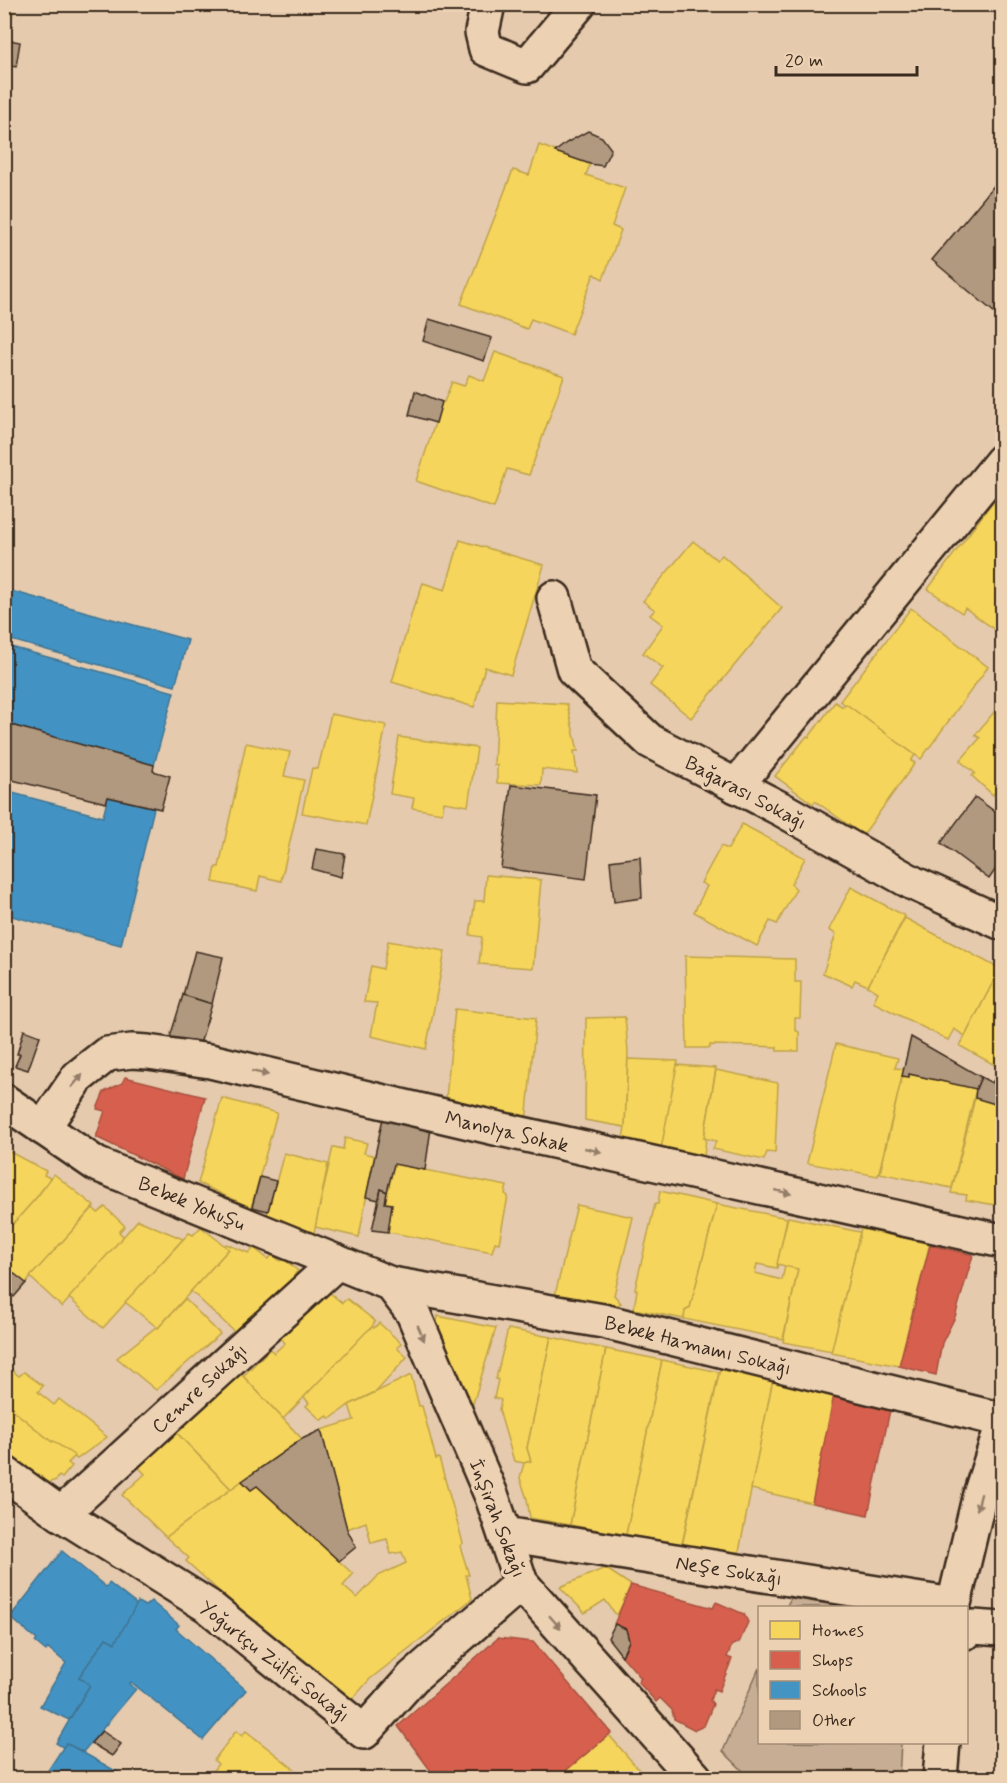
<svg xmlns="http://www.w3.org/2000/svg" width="1007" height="1783" viewBox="0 0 1007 1783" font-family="Mynerve,sans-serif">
<rect width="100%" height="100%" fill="#e5caad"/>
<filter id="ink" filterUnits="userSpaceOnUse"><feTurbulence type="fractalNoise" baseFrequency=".0167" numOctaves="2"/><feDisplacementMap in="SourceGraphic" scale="12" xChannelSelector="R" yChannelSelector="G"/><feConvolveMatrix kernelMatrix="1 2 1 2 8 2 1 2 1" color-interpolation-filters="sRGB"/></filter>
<g filter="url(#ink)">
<!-- green -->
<g fill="#c6ad93" stroke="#806c58" stroke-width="1.5">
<path d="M791,1598L846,1607H786Z"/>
<path d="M759,1668L760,1742L901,1743L899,1778H750L723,1751Z"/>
</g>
<!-- homes -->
<g fill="#f6d55c" stroke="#bea249" stroke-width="1.5">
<path d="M4,4L14,6L4,67Z"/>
<path d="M539,145L590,164L586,175L625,188L612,226L621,230L603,279L594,274L571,334L531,319L527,329L461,304L513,170L529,175Z"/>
<path d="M495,352L564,376L529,475L507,469L494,508L416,481L442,402H444L452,382L464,386L469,375L484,381Z"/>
<path d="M997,496L1002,501V635L965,608L962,613L928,589Z"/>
<path d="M460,540L544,565L511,675L485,667L474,707L392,682L415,602L416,603L423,583L445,590Z"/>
<path d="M693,541L717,560L722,555L782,608L691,718L650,685L663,668L643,653L663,625L650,615L655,610L643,601Z"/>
<path d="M911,608L988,667L921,759L840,701Z"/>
<path d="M497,700L567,704L578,751H574L577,773L542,769L541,785L497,783V765H494Z"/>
<path d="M835,702L843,707L846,704L915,755L911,761L915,763L863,835L815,801L813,804L775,776L807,736L809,737Z"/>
<path d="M1000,705L1002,707V799L995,792L993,795L972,776L975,773L960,761L980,738L975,735Z"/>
<path d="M331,714L386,725L366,825L302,813L312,768L318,769Z"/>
<path d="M399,737L477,748L468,806L444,802L442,813L412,808L414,798L390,794Z"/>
<path d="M246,743L290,752L284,776L304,780L281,881L260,876L257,891L213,882L216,867H219Z"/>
<path d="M742,824L805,858L791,884L796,889L777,924L770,921L757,946L694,912L707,886L701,883L721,846L728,849Z"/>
<path d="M486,875L541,880L533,968L479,964L482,937L470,935L475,901H484Z"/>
<path d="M851,887L905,916L868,986L855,980L852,986L823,973L836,934L829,930Z"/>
<path d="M905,918L1000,969L965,1036L954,1029L948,1040L873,1002L878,992L868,986Z"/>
<path d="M388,941L445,951L426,1049L371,1036L377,1003L364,1002L371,966L383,969Z"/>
<path d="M685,956L795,959V982H801L800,1018H795V1030L799,1032V1051H777V1047L755,1046L710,1045V1048H687Z"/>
<path d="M1000,969L1002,970V1069L960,1046Z"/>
<path d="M455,1009L536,1018L525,1133L445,1108Z"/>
<path d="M625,1017L628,1051L625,1127L585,1120L586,1018Z"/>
<path d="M836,1044L898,1058L895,1068L904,1069L878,1176L807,1163Z"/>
<path d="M628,1059L678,1061L660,1158L621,1150L625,1127Z"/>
<path d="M677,1065L716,1068L704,1138H706L704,1156L661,1149Z"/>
<path d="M716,1070L778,1083L775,1153L767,1152L764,1160L713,1149L716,1141L704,1138Z"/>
<path d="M909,1074L976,1089L952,1188L880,1173L902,1076L909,1077Z"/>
<path d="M222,1098L277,1113L251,1208L198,1183Z"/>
<path d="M975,1098L1002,1106V1206L966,1200L967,1195L951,1193Z"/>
<path d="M345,1138L367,1143L364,1153L375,1156L371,1172L359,1237L315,1227L333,1147L343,1149Z"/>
<path d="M10,1152L46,1171L44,1175L50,1178L37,1197L4,1234V1155L8,1156Z"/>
<path d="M284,1153L328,1164L312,1243L265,1222Z"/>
<path d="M394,1164L507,1186L505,1194L508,1196L499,1243L495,1242L492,1252L388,1232L392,1204L385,1203Z"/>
<path d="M54,1174L94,1206L26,1283L4,1266V1234L37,1197Z"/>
<path d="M660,1191L717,1204L690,1308L685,1311L684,1319L634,1309L637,1290L635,1289L655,1204H658Z"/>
<path d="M717,1204L787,1218L777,1268L757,1264L755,1273L782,1280L785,1266L798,1269L783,1339L684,1319L685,1311L690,1308Z"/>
<path d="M577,1205L633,1217L614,1295L621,1303L597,1317L554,1299Z"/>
<path d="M105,1207L125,1226L119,1232L124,1237L62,1307L30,1277L93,1208L98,1213Z"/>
<path d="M788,1217L860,1232L832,1351L783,1342L798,1269L777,1264Z"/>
<path d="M138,1220L183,1239L103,1328L69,1298Z"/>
<path d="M201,1227L229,1249L158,1328L125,1302L189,1233L193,1235Z"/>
<path d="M861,1229L930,1243L899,1366L831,1353Z"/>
<path d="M226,1244L249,1253L254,1248L268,1259L273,1255L280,1261L283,1258L298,1271L295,1274L301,1278L238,1335L191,1291L229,1249L225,1246Z"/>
<path d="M328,1291L342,1303L347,1299L375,1321L372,1327L283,1419L243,1376L270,1349L274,1353L285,1343L279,1336L305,1308L309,1312Z"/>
<path d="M185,1299L220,1334L156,1390L117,1358L156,1327L158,1328Z"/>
<path d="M438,1316L496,1328L472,1407L467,1410L434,1344Z"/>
<path d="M379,1323L401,1343L397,1348L407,1357L377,1391L349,1405L330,1419L328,1416L321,1420L306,1406L309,1403L304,1397L365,1333L372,1327L374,1328Z"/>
<path d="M508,1329L551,1337L527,1448L531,1461L524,1463L514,1461L499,1410L501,1400L494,1398L498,1380L496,1379Z"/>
<path d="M551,1337L606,1349L570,1525L530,1518L527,1499L520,1478L524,1463L531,1461L527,1448Z"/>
<path d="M606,1349L662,1360L626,1535L570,1525Z"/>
<path d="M662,1360L719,1372L682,1544L626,1535Z"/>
<path d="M9,1368L19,1376L24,1372L43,1386L38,1392L54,1405L59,1399L107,1437L77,1459L53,1441L52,1442L4,1403V1373Z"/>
<path d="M720,1369L773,1379L738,1557L682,1546Z"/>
<path d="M241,1374L302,1439L231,1489L175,1431Z"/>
<path d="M411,1375L419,1406H422L436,1459L439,1458L463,1543L460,1546L469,1575H466L472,1599L370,1679L349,1703L303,1660L299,1664L186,1561L189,1558L166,1537L242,1481L251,1490L257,1486L353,1574L343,1586L357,1598L378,1576L406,1563L402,1552L391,1554L387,1539L371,1543L366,1522L347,1529L321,1430L354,1420L349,1405Z"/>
<path d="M773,1379L821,1387L820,1392L834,1395L812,1503L751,1489Z"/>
<path d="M4,1403L52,1442L53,1441L75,1456L68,1463L72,1466L62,1478L59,1476L56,1480L37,1487L4,1463Z"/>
<path d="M171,1427L231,1489L166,1537L122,1495L145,1474L132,1460Z"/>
<path d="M605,1568L631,1585L617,1616L605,1600L585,1613L560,1587Z"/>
<path d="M236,1731L242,1736L246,1731L299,1773L295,1778H207L218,1764L214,1760Z"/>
<path d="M609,1735L646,1778H557Z"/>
</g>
<!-- shops -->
<g fill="#d6604d" stroke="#a8503f" stroke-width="1.5">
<path d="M125,1077L205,1097L183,1179L96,1137L105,1111L97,1109L104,1092L122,1083Z"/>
<path d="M930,1245L973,1255L955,1317L942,1343L936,1375L899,1366Z"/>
<path d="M834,1395L875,1401L874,1406L890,1410L868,1515L812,1503Z"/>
<path d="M631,1585L713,1608L716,1602L744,1614L748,1622L739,1643L732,1645L727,1657L732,1659L719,1691L714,1689L710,1700L713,1704L704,1726L695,1730L674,1719L672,1710L660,1698L656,1702L638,1682L641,1678L622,1656L629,1641L626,1629L614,1624Z"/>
<path d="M498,1638L533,1642L611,1733L557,1778H436L398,1726Z"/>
</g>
<!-- schools -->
<g fill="#4393c3" stroke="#417492" stroke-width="1.5">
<path d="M4,589L188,640L175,686L4,638Z"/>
<path d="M4,645L174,692L154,765L4,723Z"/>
<path d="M4,769L10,770L5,791L103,817L108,797L154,808L121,945L4,914Z"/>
<path d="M62,1551L106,1587L109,1583L137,1605L115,1643L106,1638L79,1677L90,1685L69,1720L40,1706L66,1663L48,1648L46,1651L35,1642L37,1640L10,1617Z"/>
<path d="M151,1601L179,1625L176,1629L246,1690L203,1740L131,1682L129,1684L136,1689L83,1752L66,1743L64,1748L56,1743L90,1685L79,1677L106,1638L115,1643L138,1602L145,1606Z"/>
<path d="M66,1743L128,1778H43Z"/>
</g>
<!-- building -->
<g fill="#b19980" stroke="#3b2a1e" stroke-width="1.5">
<path d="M9,40L20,42L16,67L5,65Z"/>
<path d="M588,131L602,137L611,149L603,166L590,164L555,152L566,143Z"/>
<path d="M1002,176V319L932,260Z"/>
<path d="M4,224L10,225L9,248H4Z"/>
<path d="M429,319L492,338L484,361L423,341Z"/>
<path d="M415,391L442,402L436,423L409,415Z"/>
<path d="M4,723L154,765L153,771L170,776L161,809L108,797L106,803L8,779L10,770L4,769Z"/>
<path d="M511,785L596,795L586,879L501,868Z"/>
<path d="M975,797L1002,817V860L989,879L941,843Z"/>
<path d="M316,849L345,854L341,877L312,869Z"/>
<path d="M640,857L642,898L614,902L610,861Z"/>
<path d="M195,951L223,957L212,1004L183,995Z"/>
<path d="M183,995L212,1004L197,1054L167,1047Z"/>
<path d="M24,1030L40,1036L28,1070L15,1066L20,1054H17Z"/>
<path d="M911,1037L981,1077L976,1089L909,1074V1077L902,1076Z"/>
<path d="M981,1077L992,1083L995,1078L1002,1082V1106L975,1098L976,1089Z"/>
<path d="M383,1118L431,1128L425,1170L394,1164L387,1192L381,1189L379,1200L366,1197Z"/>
<path d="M260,1177L276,1181L268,1211L252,1207Z"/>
<path d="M381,1189L387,1192L385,1203L392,1204L388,1232L372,1230Z"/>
<path d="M7,1268L26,1283L14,1297L4,1289V1272Z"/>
<path d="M321,1430L347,1529L356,1547L339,1561L257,1486L251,1490L242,1481L302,1439Z"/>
<path d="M615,1624L626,1629L629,1641L622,1656L608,1638Z"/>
<path d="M102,1731L121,1744L112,1756L91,1743Z"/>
</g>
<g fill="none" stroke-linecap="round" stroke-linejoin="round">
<defs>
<g id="minor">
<path d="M488,4L482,32L486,49L527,66L579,4"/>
<path d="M554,598L574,670L650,741L783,810L913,883L1002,923"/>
<path d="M736,786L1002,461"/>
<path d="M4,1101L96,1164L391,1284L603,1321L1002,1420"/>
<path d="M43,1128L78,1077L107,1054L132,1051L148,1052L210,1061L495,1128L1002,1241"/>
<path d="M391,1284L413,1313L492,1497L521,1583L695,1778"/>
<path d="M4,1473L61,1514L208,1606L364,1732L413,1677L521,1583"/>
<path d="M61,1514L337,1262"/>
<path d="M505,1534L953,1605"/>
</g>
<g id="major">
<path d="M953,1608L979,1498L1002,1426"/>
<path d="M966,1632L973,1627L1002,1629"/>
<path d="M940,1778L943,1742"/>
</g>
</defs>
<!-- minor casing -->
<use href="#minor" stroke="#3b2a1e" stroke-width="38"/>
<!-- major casing -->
<use href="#major" stroke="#3b2a1e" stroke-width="38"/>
<!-- minor -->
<use href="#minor" stroke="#ecd1b3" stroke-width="33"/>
<!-- major -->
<use href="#major" stroke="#ecd1b3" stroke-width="33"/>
</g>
<!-- one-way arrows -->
<defs><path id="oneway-solid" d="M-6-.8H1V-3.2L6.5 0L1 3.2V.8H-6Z" transform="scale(1.5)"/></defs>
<g fill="#947e68">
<use href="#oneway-solid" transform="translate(260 1073) rotate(13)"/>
<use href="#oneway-solid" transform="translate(77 1081) rotate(-49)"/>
<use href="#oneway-solid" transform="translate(593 1150) rotate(13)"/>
<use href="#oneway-solid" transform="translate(783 1192) rotate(13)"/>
<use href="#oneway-solid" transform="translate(421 1333) rotate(67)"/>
<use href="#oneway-solid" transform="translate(979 1502) rotate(105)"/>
<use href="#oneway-solid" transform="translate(555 1622) rotate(48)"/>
</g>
</g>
<g text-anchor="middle" stroke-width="6" stroke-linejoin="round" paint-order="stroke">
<!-- street labels -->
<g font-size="20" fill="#3b2a1e" stroke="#ecd1b3">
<text transform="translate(746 792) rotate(28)" y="7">Bağarası Sokağı</text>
<text transform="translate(507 1131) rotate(13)" y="7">Manolya Sokak</text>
<text transform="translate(192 1203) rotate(22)" y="7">Bebek Yokuşu</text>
<text transform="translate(698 1345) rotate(14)" y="7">Bebek Hamamı Sokağı</text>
<text transform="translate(199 1388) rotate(-43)" y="7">Cemre Sokağı</text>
<text transform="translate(498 1518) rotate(69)" y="7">İnşirah Sokağı</text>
<text transform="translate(729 1570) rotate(9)" y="7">Neşe Sokağı</text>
<text transform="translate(275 1661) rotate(38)" y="7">Yoğurtçu Zülfü Sokağı</text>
</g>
</g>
<!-- margin -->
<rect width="1007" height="1783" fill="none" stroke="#ecd1b3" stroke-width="24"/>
<rect x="12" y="12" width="983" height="1759" fill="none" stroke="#3b2a1e" stroke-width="2" filter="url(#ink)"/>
<!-- legend -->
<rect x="758" y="1606" width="210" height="138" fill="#ecd1b3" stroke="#a58e77" stroke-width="1.5"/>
<rect x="770" y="1621" width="30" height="18" fill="#f6d55c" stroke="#a58e77" stroke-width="1.5"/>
<text x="812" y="1636" font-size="18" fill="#3b2a1e">Homes</text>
<rect x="770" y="1651" width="30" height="18" fill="#d6604d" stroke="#a58e77" stroke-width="1.5"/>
<text x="812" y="1666" font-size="18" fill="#3b2a1e">Shops</text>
<rect x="770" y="1681" width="30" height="18" fill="#4393c3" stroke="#a58e77" stroke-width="1.5"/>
<text x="812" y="1696" font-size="18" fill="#3b2a1e">Schools</text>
<rect x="770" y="1711" width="30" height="18" fill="#b19980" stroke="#a58e77" stroke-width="1.5"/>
<text x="812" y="1726" font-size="18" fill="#3b2a1e">Other</text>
<!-- scale -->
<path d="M776 66v9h141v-9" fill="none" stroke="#3b2a1e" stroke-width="3"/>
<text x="785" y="66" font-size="18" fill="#3b2a1e" stroke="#ecd1b3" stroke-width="4.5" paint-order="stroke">20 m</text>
</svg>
